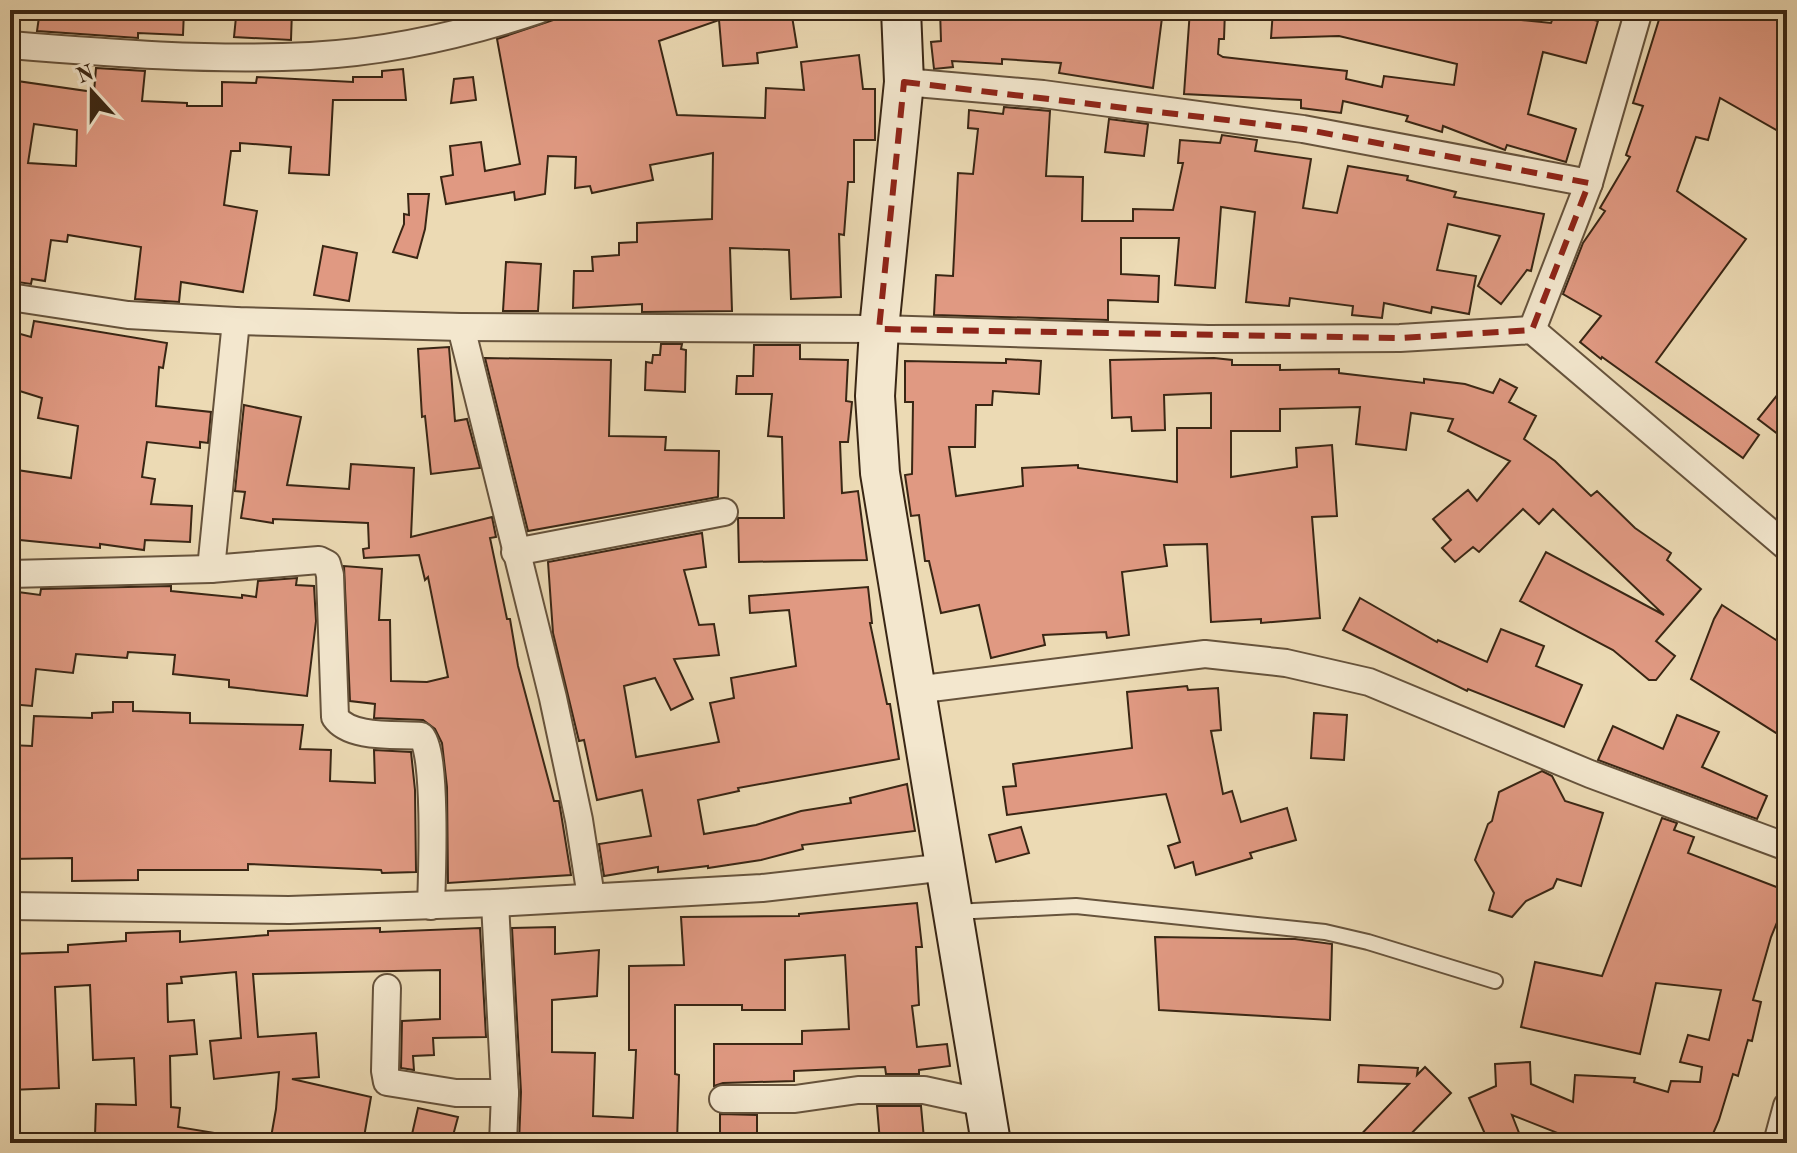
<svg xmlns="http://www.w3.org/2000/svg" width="1797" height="1153" viewBox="0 0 1797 1153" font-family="'Old Standard TT',serif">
<rect width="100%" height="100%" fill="#ecdab4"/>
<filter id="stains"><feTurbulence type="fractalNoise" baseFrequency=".0025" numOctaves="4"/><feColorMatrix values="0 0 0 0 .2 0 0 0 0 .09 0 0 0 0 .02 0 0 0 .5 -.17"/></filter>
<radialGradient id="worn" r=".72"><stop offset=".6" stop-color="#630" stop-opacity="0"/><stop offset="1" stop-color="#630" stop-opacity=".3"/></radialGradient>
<!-- building -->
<g fill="#e09982" stroke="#392614" stroke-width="2" fill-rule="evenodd">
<path d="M40,10H184L183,35L138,33V38L37,31Z"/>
<path d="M243,10H292L291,40L234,37L236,17H242Z"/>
<path d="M583,10H791L797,47L757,53L758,63L723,66L719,20L659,41L677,115L765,118L766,88L804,90L801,62L859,55L863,89H875V140H854V182H848L844,235L839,234L841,297L791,299L789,250L730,248L732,311L642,312V304L573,308L574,271H593L592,257L619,255V243L637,242V223L712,219L713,153L650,165L653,180L592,193L590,186L575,188L576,157L548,156L545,194L515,200L514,192L446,204L441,177L453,175L450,146L481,142L485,171L520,164L497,39Z"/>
<path d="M940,10H1163L1153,88L1059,73L1061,63L1002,59V64L952,61L953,67L934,69L931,42L941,41Z"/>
<path d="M1190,10H1225L1224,39H1219L1218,54L1223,57L1347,71L1346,79L1382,87L1384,76L1454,85L1457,64L1339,36L1271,38L1273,10H1424L1551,23L1556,10L1598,21L1586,63L1543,52L1528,114L1576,129L1566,162L1507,145L1505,150L1443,126L1442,132L1406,121L1408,116L1343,101L1341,113L1301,108V100L1184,94Z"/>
<path d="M1662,10H1739L1763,17L1767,10H1787V136L1720,98L1708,140L1696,137L1677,191L1746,239L1656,362L1759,435L1743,458L1602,357L1601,359L1580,342L1601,316L1563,294L1583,243L1605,211L1600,208L1630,157L1626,155L1643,106L1633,103Z"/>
<path d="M96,68L145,71L142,101L187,103V106H222V82L256,83L257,77L353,82V77H382V71L403,69L406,100H333L329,175L289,173L291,147L240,143V151H231L224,205L257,211L243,292L181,282L179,302L135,299L141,247L68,235L67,242L51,240L45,281L32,279L31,284L10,281V80L94,92ZM34,124L77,130L76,166L28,163Z"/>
<path d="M473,77L476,100L451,103L454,79Z"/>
<path d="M1004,107L1050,111L1046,176L1083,177L1082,221H1133V209L1173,210L1183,163H1178L1180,140L1220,143L1222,135L1257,140L1255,151L1311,159L1303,208L1337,213L1348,166L1408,176L1407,180L1456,192L1454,197L1544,214L1531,271L1527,270L1501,304L1478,286L1500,236L1448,224L1437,270L1476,276L1469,314L1432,307L1431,313L1384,303L1382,318L1352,315L1353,306L1290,298L1289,306L1246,302L1255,212L1221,207L1215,288L1175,285L1179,238H1121V274L1159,276L1158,302L1108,300V320L934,315L936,275L953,276L958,173L973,174L978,129L968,128L969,110L1003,114Z"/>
<path d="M1109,119L1148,124L1144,156L1105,152Z"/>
<path d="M408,194H429L425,229L417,258L393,252L404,224V214L409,215Z"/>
<path d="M323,246L357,253L349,301L314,295Z"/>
<path d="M506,262L541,264L538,311H503Z"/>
<path d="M34,321L167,343L163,368L159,367L156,406L211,412L208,443L200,442V448L147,442L142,477L155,479L151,504L192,506L190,542L145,540L144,550L100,544V548L10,539V469L71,478L78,426L38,418L42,398L10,388V331L31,337Z"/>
<path d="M661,344H682L681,349L686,350L685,392L645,390L646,362L652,363L653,355H660Z"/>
<path d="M754,345H800V359L848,360L846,401L852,402L848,442H840L842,493L858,491L867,560L739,562L738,518H784L782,437L768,436L772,394H736L737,376H753Z"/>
<path d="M449,347L455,421L467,419L480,468L431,474L425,416L422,417L418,349Z"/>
<path d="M485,358L611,360L609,436L666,437L665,450L719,451L718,497L528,531Z"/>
<path d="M1214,358L1232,360V365H1280V370L1339,369V373L1424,383V379L1465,384L1493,393L1500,379L1517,388L1509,402L1536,416L1524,439L1555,461L1591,496L1597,491L1635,528L1671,553L1667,560L1701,589L1656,641L1675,656L1656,680H1649L1613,650L1520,601L1546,552L1664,615L1553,509L1539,524L1523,509L1479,552L1473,547L1455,562L1442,548L1451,540L1433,519L1468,490L1477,501L1510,461L1448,431L1453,419L1411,413L1406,450L1356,444L1360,407L1280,409V431H1231V477L1297,467L1296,448L1332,445L1337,516L1312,517L1320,618L1261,623V619L1211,622L1207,544L1164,545L1167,566L1122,572L1129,635L1107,638L1106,632L1043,635L1045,645L991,658L979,605L941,613L929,561H925L919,515L911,516L905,475L912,474L913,402H905V361L1006,363V359L1041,361L1039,394L993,391L992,405H976L975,447H949L956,496L1023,486L1022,468L1078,465V468L1177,482V428H1211V393L1164,395L1165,430L1132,431L1131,417L1112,418L1110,360Z"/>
<path d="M1787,383V441L1758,419Z"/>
<path d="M244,405L301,417L287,485L349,489L351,464L414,468L411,537L492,517L496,537L490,538L507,619H510L518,666L554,801H559L571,875L448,883L447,787L442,743L435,729L423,720L374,718L375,704L350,701L344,566L382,569L379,620H390L391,681L427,682L448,677L428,577L425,580L419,555L364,558L363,549L369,548L368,523L273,519V523L241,518L245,492L235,491Z"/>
<path d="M702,533L706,567L684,570L699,625L714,624L719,655L674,659L693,699L671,710L655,678L624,686L636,757L719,742L710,703L734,698L731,678L796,666L789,610L750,613L749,596L868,587L872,623H870L887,704H890L899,759L738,788L739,791L698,800L704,834L756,825L801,811L851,803L850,798L907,784L915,831L802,845L803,849L761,860L708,868V866L658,872V867L604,876L599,844L651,836L642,790L597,800L584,740L579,741L553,633L548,562Z"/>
<path d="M297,578L296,585L314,586L316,621L307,696L229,687V680L173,674L175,655L128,652L127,658L76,654L73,673L36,669L32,706L10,704V591L40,595L41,589L171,586V591L242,598V595L256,597L258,581Z"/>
<path d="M1360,598L1437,642L1438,640L1487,662L1501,629L1544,646L1536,666L1582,685L1564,727L1468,689L1467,691L1343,630Z"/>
<path d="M1722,605L1776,640L1787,624V740L1691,679L1714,619Z"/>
<path d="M1187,686L1188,690L1218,688L1221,730L1211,731L1223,794L1232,791L1241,822L1287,808L1296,840L1250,853L1252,858L1196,875L1193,862L1175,868L1168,846L1180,842L1166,794L1007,815L1003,787L1016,786L1013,764L1132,748L1127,692Z"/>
<path d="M113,702H133V711L190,713V723L303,725L300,749L331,750L330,781L375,783L374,750L411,752L415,790L416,872L382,873L381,870L248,864V870H138V880L72,881V858L10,859V745L32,746L34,716L92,718V713L113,712Z"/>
<path d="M1314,713L1347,715L1344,760L1311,758Z"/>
<path d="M1677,715L1719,732L1702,767L1767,796L1757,819L1598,760L1613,726L1663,749Z"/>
<path d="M1542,771L1552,776L1565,801L1603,813L1581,886L1557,879L1553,888L1526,901L1512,917L1489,910L1494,893L1475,860L1488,824L1492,821L1499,792Z"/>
<path d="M1662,818L1677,823L1674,830L1694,837L1688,853L1787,891V898L1771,937L1753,1000L1761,1002L1752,1041L1748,1040L1738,1076L1733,1074L1719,1120L1709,1143H1572L1573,1139L1512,1115L1523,1143H1489L1469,1098L1496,1086L1495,1064L1530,1062L1531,1084L1573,1102L1575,1075L1635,1078L1634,1082L1668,1092L1671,1081L1700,1082L1702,1067L1680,1062L1688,1035L1709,1040L1721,990L1656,983L1640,1054L1521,1027L1535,962L1602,976Z"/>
<path d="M1021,827L1029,853L996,862L989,835Z"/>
<path d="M917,903L922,947H916L919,1005L912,1006L917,1047L947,1044L950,1066L919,1070V1074H886L885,1067L794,1071V1081L723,1083L714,1086V1044H802V1031L849,1029L845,955L785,960V1010H742V1005H675V1074L679,1075L677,1143H519L521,1092L512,928L555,927V954L599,950L597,996L552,1000V1052L595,1053L593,1116L633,1118L636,1050H629V966L684,965L681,917L799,916V914Z"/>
<path d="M380,928V932L480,928L486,1037L433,1038L434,1055L413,1056L414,1070L401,1068L402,1021L440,1019V970L253,974L258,1037L316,1033L319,1077L292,1079L371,1097L363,1143H270L276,1109L279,1072L214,1079L210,1041L241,1038L236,972L181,977L182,983L167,984L168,1022L194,1020L197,1054L170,1056L171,1107L180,1108L178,1127L215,1133L214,1143H106L107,1136H95L96,1104L136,1105L134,1058L93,1060L90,985L55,987L59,1088L10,1090V954L68,952V945L126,941V933L180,931V942L268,935V931Z"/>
<path d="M1155,937L1295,939L1332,944L1330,1020L1159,1010Z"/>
<path d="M1359,1065L1418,1068L1417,1075L1425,1067L1451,1093L1402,1143H1353L1409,1084L1358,1082Z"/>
<path d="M877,1106H921L924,1139L880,1142Z"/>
<path d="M418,1108L458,1117L451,1143H410Z"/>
<path d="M720,1114L757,1115V1138H720Z"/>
</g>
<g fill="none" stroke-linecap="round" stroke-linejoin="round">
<defs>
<path id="lane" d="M954,912L1076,906L1325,932L1368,942L1495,981"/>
<g id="street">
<path d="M10,45C110,53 210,61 310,56C387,52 466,34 538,10"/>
<path d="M904,82L1043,94L1303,129L1589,183"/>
<path d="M10,297L128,315L236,321L461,327L879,329L1208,339L1400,338L1532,330L1787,547"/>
<path d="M461,327L553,698L579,820L591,897"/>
<path d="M1532,330L1589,183L1639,10"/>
<path d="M515,552L724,512"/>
<path d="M211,569L236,321"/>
<path d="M10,574L211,569L319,560L327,564L330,575L335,717C350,739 396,734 421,736C437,750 432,878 431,906"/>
<path d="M915,690L1205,654L1286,663L1369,682L1590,774L1787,847"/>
<path d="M495,903L505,1093L503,1143"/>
<path d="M10,906L289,910L495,903L762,888L947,867"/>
<path d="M387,988L385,1071L387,1082L456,1093H505"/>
<path d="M723,1099H795L858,1090H924L984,1103"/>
<path d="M1777,1143L1787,1106"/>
</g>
<path id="secondary" d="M901,10L904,82L879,329L875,396L880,473L991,1143"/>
</defs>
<!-- lane casing -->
<use href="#lane" stroke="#66533c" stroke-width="18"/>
<!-- street casing -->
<use href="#street" stroke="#66533c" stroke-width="30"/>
<!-- secondary casing -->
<use href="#secondary" stroke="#392614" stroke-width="42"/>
<!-- lane -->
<use href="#lane" stroke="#f3e7ce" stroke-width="14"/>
<!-- street -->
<use href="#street" stroke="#f3e7ce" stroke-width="26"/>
<!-- secondary -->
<use href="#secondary" stroke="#f3e7ce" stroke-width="38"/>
</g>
<!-- marked area -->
<path fill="none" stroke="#8f2418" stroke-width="6" stroke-dasharray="16 10" stroke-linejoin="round" d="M904,82L1303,129L1589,183L1532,330L1400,338L879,329Z"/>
<!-- margin -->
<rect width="1797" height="1153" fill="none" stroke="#ecdab4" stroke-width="40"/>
<rect x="12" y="12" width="1773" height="1129" fill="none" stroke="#392614" stroke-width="4"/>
<rect x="20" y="20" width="1757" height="1113" fill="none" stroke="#392614" stroke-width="2"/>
<!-- north arrow -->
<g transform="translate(92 92) rotate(339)" stroke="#f3e7ce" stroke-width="6" paint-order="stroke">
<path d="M0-6L14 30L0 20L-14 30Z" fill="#392614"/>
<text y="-12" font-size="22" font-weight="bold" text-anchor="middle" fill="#392614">N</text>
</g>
<rect width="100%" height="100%" filter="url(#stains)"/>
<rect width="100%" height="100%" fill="url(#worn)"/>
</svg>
